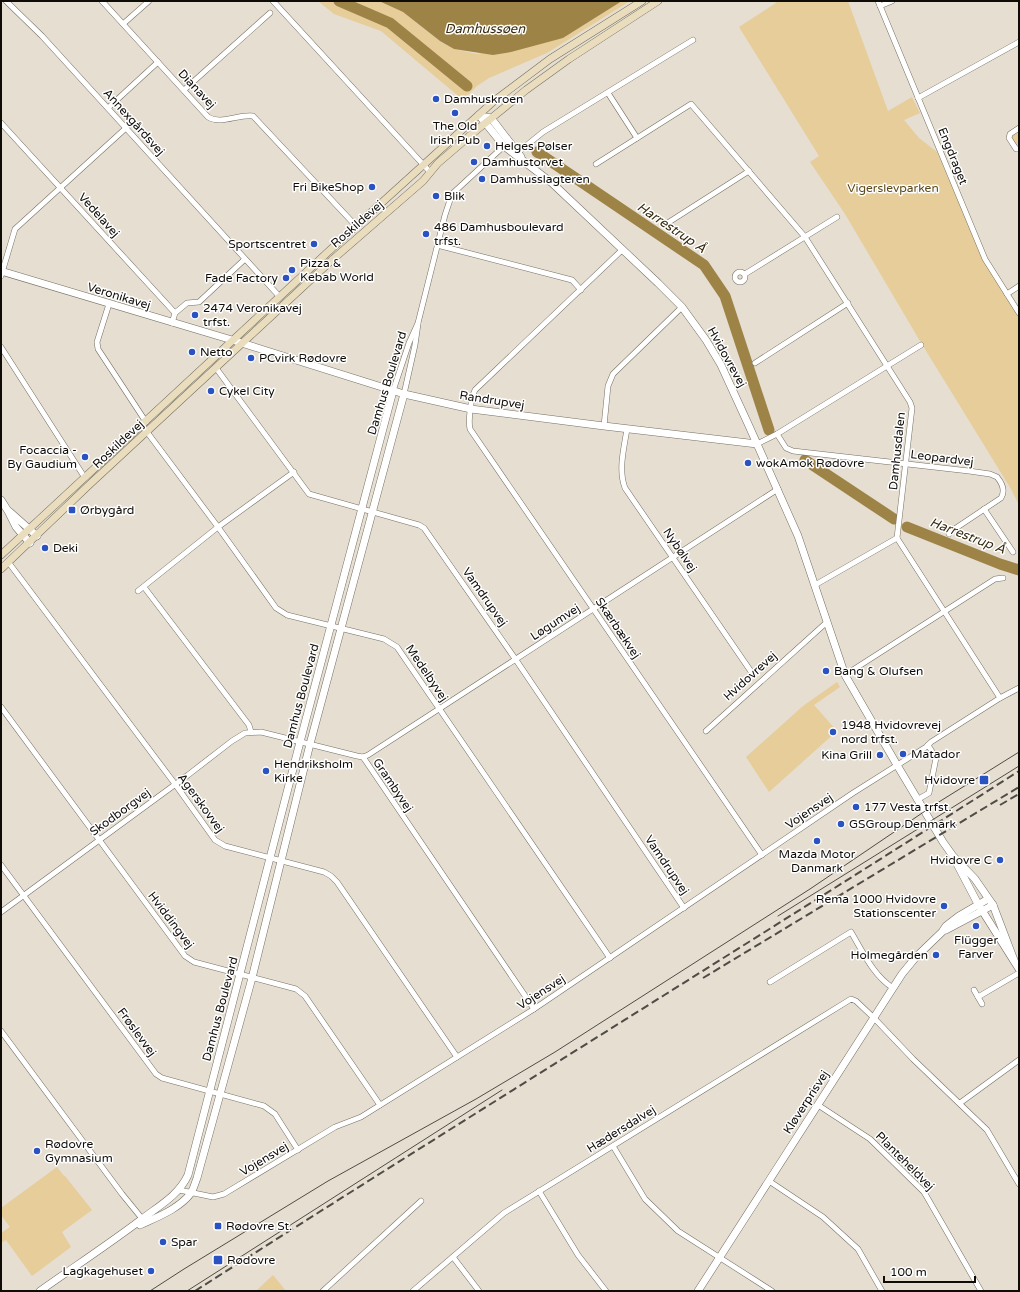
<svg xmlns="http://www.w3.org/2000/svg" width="1020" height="1292" viewBox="0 0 1020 1292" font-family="'Varela Round',sans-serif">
<rect width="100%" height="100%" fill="#e5ded1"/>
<!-- green -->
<g fill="#e6cd9a">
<path d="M318,1H379L403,12L440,41L454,49L477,54L563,38L622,1H630L547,53L489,78L477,86L463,100L381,31L334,14Z"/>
<path d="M775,1H848L888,111L912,97L920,113L904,120L919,138L937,152L983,260L1019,317V505L1011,489L920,341L845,214L810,162L819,156L739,27L776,3Z"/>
<path d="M1019,130V147L1012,139V136Z"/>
<path d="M837,682L840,687L814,705L837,731L769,792L746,757L803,706Z"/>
<path d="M57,1167L64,1176H65L92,1210L62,1232L71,1247L32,1276L6,1240L1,1243V1233L10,1227L1,1215V1208Z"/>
<path d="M273,1275L286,1291H256Z"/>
</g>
<!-- water -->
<path fill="#9e8347" d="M379,1H622L563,38L511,52L493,55L454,49L440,41L403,12Z"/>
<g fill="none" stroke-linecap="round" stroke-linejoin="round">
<!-- river -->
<g stroke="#9e8347" stroke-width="11">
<path d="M339,1L390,23L467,86"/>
<path d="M537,152L704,265L725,296L769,430"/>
<path d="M805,460L894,519"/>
<path d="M907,527L1000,564L1019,570"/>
</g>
<defs>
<g id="minor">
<path d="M6,1L42,36L279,296"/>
<path d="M102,1L208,117C221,125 238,114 253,116L356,226"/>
<path d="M273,1L430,172"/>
<path d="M878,1L985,259L1019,313"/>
<path d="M880,6L892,1"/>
<path d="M123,24L149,1"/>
<path d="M184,90L270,13"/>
<path d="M608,93L637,138"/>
<path d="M918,98L1019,42"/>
<path d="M108,108L158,62"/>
<path d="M1,123L175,313L172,323"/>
<path d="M1019,128L1010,134L1009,138L1016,149H1019"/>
<path d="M516,154L543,132L693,40"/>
<path d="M596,164L691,104L805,237L910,402L912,408L897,538L1000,698"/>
<path d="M666,224L749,171"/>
<path d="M437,245L572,280L581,290"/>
<path d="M623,249L475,390C471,398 468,420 470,429L762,855"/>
<circle cx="740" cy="277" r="5"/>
<path d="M745,274L837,217"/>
<path d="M1,276L15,229L126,128"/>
<path d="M1007,294L1019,286"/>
<path d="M109,304L97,342L98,349L146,422"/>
<path d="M175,313L187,303L199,302L245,259"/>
<path d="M1,347L85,478"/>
<path d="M755,363L848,303"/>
<path d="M216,368L309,494L419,525L424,528L516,660L684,908"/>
<path d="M393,391L409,343L418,323L445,215L452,194L504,146"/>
<path d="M404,394L415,345L418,324"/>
<path d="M604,426L608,386L613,374L682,307"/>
<path d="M627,429C624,448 618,470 625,488L752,673"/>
<path d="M147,432L218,527L276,608L287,615L384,639L397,647L610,958"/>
<path d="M777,434L786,448L793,451L969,471L990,474L997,477C1002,483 1006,490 1001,498L953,530L949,534"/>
<path d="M757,444L777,434L921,345"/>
<path d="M984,509L1013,552"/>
<path d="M9,563L175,784L215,840L225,846L324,872L331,876L337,882L457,1057"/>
<path d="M815,585L897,538"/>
<path d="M144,587L249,725L251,732"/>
<path d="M138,591L218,527L294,472"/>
<path d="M845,675L995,579L1003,578"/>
<path d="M1,707L185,956L194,962L296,989L305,996L380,1105"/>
<path d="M706,731L827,622"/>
<path d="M363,757L534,1009"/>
<path d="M917,800L929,793L936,758L928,745"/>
<path d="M1,865L156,1074L162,1078L264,1106L275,1114L298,1150"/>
<path d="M1,912L188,775L232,741L245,733L261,732L357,756L363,757L368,755L778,489"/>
<path d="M770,982L851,932C863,952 873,975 893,988"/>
<path d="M974,990L982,1004"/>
<path d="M978,997L1019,973"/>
<path d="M1,1031L122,1194L144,1221"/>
<path d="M960,1103L1019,1060"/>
<path d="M818,1105L870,1139L924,1192L981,1291"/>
<path d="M613,1146L645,1199L678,1231L772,1291"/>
<path d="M769,1181L823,1217L858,1249L882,1291"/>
<path d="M179,1190L213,1197L224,1194L335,1127L361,1117L534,1009L853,793L926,747L931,742L1000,698L1019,688"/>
<path d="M539,1191L578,1255L606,1291"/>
<path d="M453,1257L479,1291"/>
<path d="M323,1291L421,1201"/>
<path d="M413,1291L504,1213L851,999L856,1001L874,1018L913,1059L987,1130L1019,1184"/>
</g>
<g id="tertiary">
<path d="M479,115L504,146L552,183L658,283L682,307L706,340L721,365L749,426L798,536L845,675L897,765L943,842L953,856L975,879L993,905L1014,960"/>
<path d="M486,117L491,118L521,157"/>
<path d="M1,271L232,340L404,394L471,409L604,426L757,444"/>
<path d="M1,500L8,511L16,527L30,543"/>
<path d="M10,512L37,536"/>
<path d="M957,864L978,904L1019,969"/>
<path d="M946,930L993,905"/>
<path d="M140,1225C157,1217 179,1209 191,1193C194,1188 195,1183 197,1178L252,978L310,744L404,394"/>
<path d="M40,1291C74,1267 109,1244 142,1219C159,1206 179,1195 188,1175L300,742L393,391"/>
<path d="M698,1291L902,974L916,957L942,932L946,926L959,916L988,899"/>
</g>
<g id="secondary">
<path d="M1,555L356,226L494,101L550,59L642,1"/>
<path d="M1,569L90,484L251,335L332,260L423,181L438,163L473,133L526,90L569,59L658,1"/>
</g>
</defs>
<!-- minor casing -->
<use href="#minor" stroke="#757064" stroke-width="6"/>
<!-- tertiary casing -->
<use href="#tertiary" stroke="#757064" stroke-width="8"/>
<!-- secondary casing -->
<use href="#secondary" stroke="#757064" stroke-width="8"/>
<!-- minor -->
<use href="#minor" stroke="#fff" stroke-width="5"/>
<!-- tertiary -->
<use href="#tertiary" stroke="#fff" stroke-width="7"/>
<!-- secondary -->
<use href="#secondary" stroke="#eaddbe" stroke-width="7"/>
<!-- tram -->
<g stroke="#504c45" stroke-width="1">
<path d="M778,916L1019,766"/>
<path d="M150,1291L184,1269L328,1181L476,1099L555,1052L810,889L934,805L1019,752"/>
<path d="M187,1291L502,1090"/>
</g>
<!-- rail -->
<g stroke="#504c45" stroke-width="2" stroke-dasharray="8 4" stroke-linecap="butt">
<path d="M1000,805L1019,794"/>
<path d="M703,978L1019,787"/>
<path d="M195,1291C469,1116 745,946 1019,771"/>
</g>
</g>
<!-- markers -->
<g fill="#2a52c1" stroke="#fff" stroke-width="1.5">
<circle cx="436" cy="99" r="4"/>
<circle cx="455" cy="113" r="4"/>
<circle cx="487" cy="146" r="4"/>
<circle cx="474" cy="162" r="4"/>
<circle cx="482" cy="179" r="4"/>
<circle cx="372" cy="187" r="4"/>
<circle cx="436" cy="196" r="4"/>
<circle cx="426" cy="234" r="4"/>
<circle cx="314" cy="244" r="4"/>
<circle cx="292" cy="270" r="4"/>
<circle cx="286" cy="278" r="4"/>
<circle cx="195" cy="315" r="4"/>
<circle cx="192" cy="352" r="4"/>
<circle cx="251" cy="358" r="4"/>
<circle cx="211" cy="391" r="4"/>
<circle cx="85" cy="457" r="4"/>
<circle cx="748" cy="463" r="4"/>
<rect x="68" y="506" width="8" height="8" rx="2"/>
<circle cx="45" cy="548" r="4"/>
<circle cx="826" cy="671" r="4"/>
<circle cx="833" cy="732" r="4"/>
<circle cx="903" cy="754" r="4"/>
<circle cx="880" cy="755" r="4"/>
<circle cx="266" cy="771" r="4"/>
<rect x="979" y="775" width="10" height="10" rx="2"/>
<circle cx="856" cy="807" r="4"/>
<circle cx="841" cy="824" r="4"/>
<circle cx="817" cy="841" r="4"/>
<circle cx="1000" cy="860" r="4"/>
<circle cx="944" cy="906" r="4"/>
<circle cx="976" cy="926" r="4"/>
<circle cx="936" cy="955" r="4"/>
<circle cx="37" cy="1151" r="4"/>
<rect x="214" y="1222" width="8" height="8" rx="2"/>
<circle cx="163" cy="1242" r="4"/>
<rect x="213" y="1255" width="10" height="10" rx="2"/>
<circle cx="151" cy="1271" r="4"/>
</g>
<g text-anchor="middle" stroke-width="3" stroke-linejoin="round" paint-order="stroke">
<!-- street labels -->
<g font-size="12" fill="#0f0c08" stroke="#fff">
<text transform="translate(197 89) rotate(47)" y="4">Dianavej</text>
<text transform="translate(134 122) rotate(48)" y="4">Annexgårdsvej</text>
<text transform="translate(953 156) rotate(68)" y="4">Engdraget</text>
<text transform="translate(99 215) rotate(48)" y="4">Vedelavej</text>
<text transform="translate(357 224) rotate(-41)" y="4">Roskildevej</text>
<text transform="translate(119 296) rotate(17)" y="4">Veronikavej</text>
<text transform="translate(727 357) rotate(61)" y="4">Hvidovrevej</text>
<text transform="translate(387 383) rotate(-73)" y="4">Damhus Boulevard</text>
<text transform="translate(492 400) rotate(9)" y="4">Randrupvej</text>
<text transform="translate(118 444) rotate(-43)" y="4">Roskildevej</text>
<text transform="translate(897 451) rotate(-84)" y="4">Damhusdalen</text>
<text transform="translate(942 458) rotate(7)" y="4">Leopardvej</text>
<text transform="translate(680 550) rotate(56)" y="4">Nybølvej</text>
<text transform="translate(485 597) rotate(55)" y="4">Vamdrupvej</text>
<text transform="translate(555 622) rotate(-33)" y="4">Løgumvej</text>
<text transform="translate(618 628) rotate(56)" y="4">Skærbækvej</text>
<text transform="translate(427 673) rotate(56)" y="4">Medelbyvej</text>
<text transform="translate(750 676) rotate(-42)" y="4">Hvidovrevej</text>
<text transform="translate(301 696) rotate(-75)" y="4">Damhus Boulevard</text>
<text transform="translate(393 785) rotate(56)" y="4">Grambyvej</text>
<text transform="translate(201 803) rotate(54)" y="4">Agerskovvej</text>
<text transform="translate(809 811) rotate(-34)" y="4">Vojensvej</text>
<text transform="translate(120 812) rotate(-36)" y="4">Skodborgvej</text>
<text transform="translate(667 865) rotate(56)" y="4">Vamdrupvej</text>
<text transform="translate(171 920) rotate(53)" y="4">Hviddingvej</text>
<text transform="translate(541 992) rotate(-33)" y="4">Vojensvej</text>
<text transform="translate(220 1009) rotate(-75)" y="4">Damhus Boulevard</text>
<text transform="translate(137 1032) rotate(54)" y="4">Frøslevvej</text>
<text transform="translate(806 1102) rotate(-57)" y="4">Kløverprisvej</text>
<text transform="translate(621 1129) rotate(-32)" y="4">Hædersdalvej</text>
<text transform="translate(264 1159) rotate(-31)" y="4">Vojensvej</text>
<text transform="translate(905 1161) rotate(45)" y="4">Planteheldvej</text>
</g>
<!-- poi labels -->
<g font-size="12" fill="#0f0c08" stroke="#fff" text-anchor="start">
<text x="444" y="103">Damhuskroen</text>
<text x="455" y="130" text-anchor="middle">The Old<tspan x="455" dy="14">Irish Pub</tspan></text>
<text x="495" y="150">Helges Pølser</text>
<text x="482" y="166">Damhustorvet</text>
<text x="490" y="183">Damhusslagteren</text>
<text x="364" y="191" text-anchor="end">Fri BikeShop</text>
<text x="444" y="200">Blik</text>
<text x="434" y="231">486 Damhusboulevard<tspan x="434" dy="14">trfst.</tspan></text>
<text x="306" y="248" text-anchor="end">Sportscentret</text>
<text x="300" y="267">Pizza &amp;<tspan x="300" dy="14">Kebab World</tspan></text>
<text x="278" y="282" text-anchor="end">Fade Factory</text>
<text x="203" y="312">2474 Veronikavej<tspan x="203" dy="14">trfst.</tspan></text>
<text x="200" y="356">Netto</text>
<text x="259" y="362">PCvirk Rødovre</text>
<text x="219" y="395">Cykel City</text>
<text x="77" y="454" text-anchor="end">Focaccia -<tspan x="77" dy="14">By Gaudium</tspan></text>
<text x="756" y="467">wokAmok Rødovre</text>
<text x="80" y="514">Ørbygård</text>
<text x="53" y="552">Deki</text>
<text x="834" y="675">Bang &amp; Olufsen</text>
<text x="841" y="729">1948 Hvidovrevej<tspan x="841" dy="14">nord trfst.</tspan></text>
<text x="911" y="758">Matador</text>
<text x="872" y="759" text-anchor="end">Kina Grill</text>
<text x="274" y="768">Hendriksholm<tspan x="274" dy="14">Kirke</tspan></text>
<text x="975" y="784" text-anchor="end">Hvidovre</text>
<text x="864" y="811">177 Vesta trfst.</text>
<text x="849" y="828">GSGroup Denmark</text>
<text x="817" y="858" text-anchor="middle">Mazda Motor<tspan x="817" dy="14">Danmark</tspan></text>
<text x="992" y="864" text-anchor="end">Hvidovre C</text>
<text x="936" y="903" text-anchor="end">Rema 1000 Hvidovre<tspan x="936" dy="14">Stationscenter</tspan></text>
<text x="976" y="944" text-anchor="middle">Flügger<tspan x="976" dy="14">Farver</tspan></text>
<text x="928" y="959" text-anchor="end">Holmegården</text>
<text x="45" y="1148">Rødovre<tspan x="45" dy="14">Gymnasium</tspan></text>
<text x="226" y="1230">Rødovre St.</text>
<text x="171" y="1246">Spar</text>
<text x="227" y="1264">Rødovre</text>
<text x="143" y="1275" text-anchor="end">Lagkagehuset</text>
</g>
<!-- park labels -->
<g font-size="12" fill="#5d491a" stroke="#fff">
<text x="893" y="192">Vigerslevparken</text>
</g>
<!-- water labels -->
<g font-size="13" font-style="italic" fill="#372a0e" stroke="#fff">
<text x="485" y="33">Damhussøen</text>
<text transform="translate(672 227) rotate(34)" y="5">Harrestrup Å</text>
<text transform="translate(968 535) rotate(21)" y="5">Harrestrup Å</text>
</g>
</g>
<!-- border -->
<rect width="1020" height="1292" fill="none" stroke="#0f0c08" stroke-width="4"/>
<!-- scale -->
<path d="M884 1276v6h91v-6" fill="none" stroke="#0f0c08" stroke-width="2"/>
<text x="890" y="1276" font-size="12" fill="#0f0c08" stroke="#ffffff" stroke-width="3" paint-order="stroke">100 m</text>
</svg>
